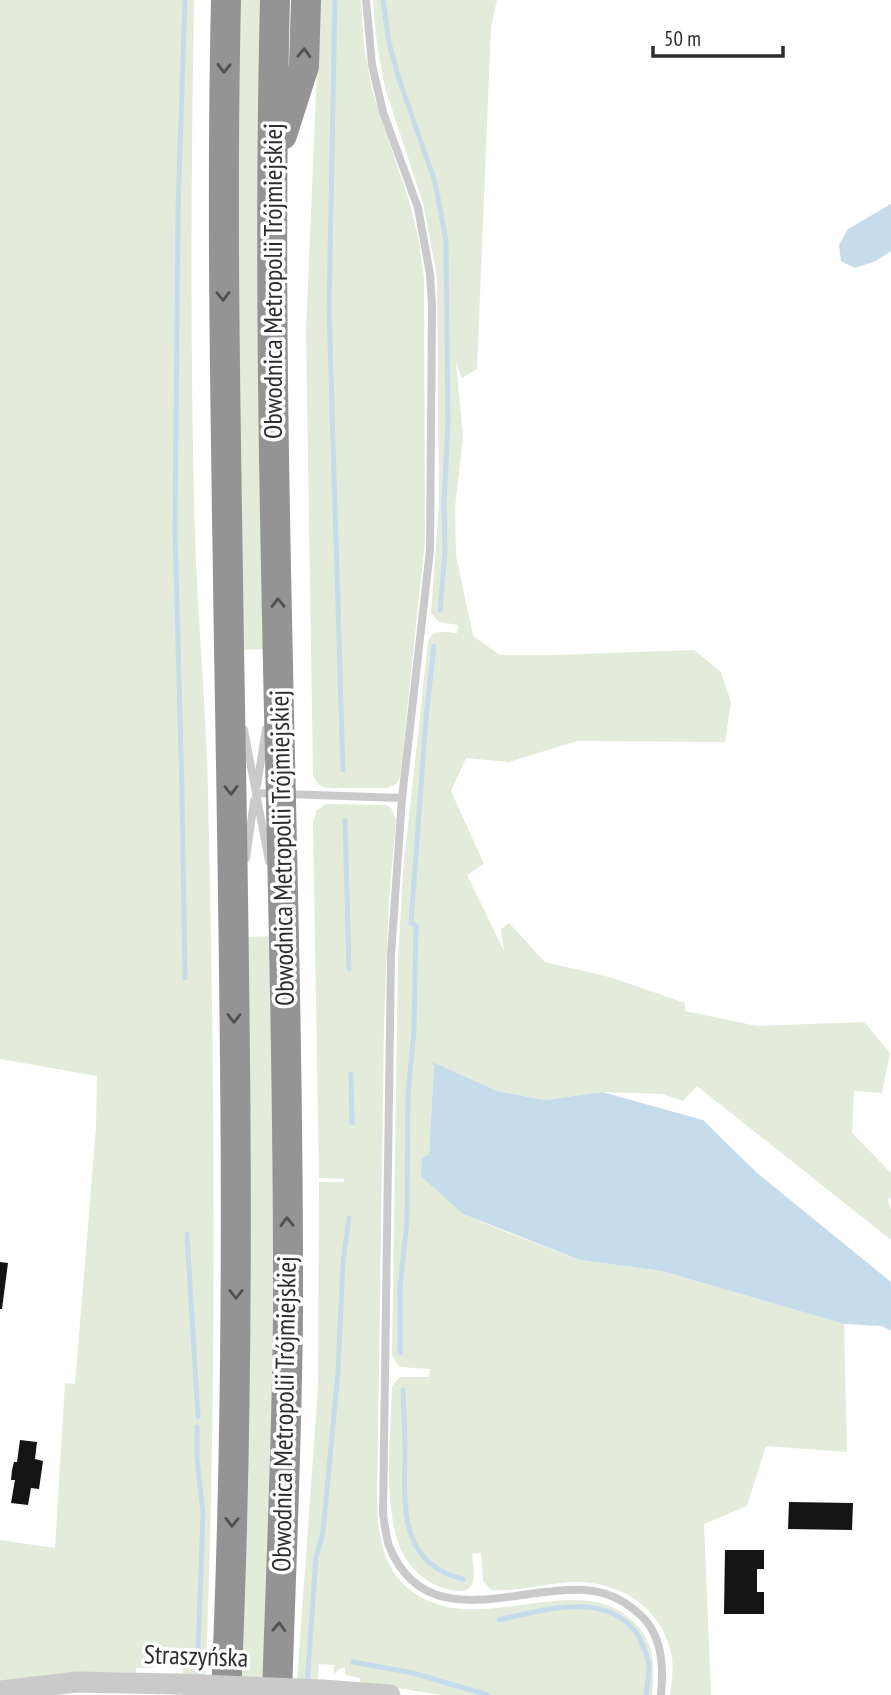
<svg xmlns="http://www.w3.org/2000/svg" width="891" height="1695" viewBox="0 0 891 1695" font-family="'PT Sans Narrow',sans-serif">
<rect width="100%" height="100%" fill="#fff"/>
<!-- green -->
<g fill="#e3ebdb">
<path d="M0,0H194C191,179 190,358 195,537C198,622 206,707 208,792C215,1093 217,1394 205,1695H183V1658L156,1657L153,1668H136V1673L111,1672L0,1682V1540L55,1548L65,1383L75,1384L96,1128L97,1076L0,1059Z"/>
<path d="M237,0H264L268,649L239,650Z"/>
<path d="M320,0H361L364,45L372,90L410,204L419,241L424,278L425,541L400,778L396,784L388,788H326L318,784L313,775L306,331Z"/>
<path d="M373,0H497L491,27L477,369L462,378L456,363L463,436L455,508L456,555L473,636L500,655H554L694,650L721,672L731,702L725,742L577,741L509,762L466,758L451,791L484,864L467,875L504,951L501,929L509,923L545,962L613,978L685,1003V1011L757,1026L864,1022L890,1053L882,1093L854,1091L852,1133L891,1173V1197L888,1200L891,1210V1240L697,1086L683,1101L662,1094L602,1092L545,1100L497,1091L434,1064L429,1154L422,1158L463,1214L511,1234L580,1260L662,1271L844,1324L847,1452L766,1446L747,1506L704,1524L711,1695H670C672,1681 674,1666 671,1652C660,1605 618,1581 573,1582C546,1583 518,1592 491,1590L483,1581L481,1553L472,1554C473,1563 476,1578 471,1586C465,1593 459,1591 451,1590C426,1585 406,1566 398,1542C383,1495 391,1435 392,1386L400,1377H429L430,1369L400,1367L392,1356L398,960L403,872L428,642C432,628 445,632 457,633L458,625L439,622L431,613L439,504L437,277L423,203L385,88L377,45Z"/>
<path d="M326,804L386,805L391,808L396,819L389,899L384,1026L377,1502C378,1538 384,1574 417,1595C484,1637 577,1568 633,1621C655,1641 655,1668 652,1695H441L360,1682V1678L345,1675V1667L339,1669L334,1674V1665L319,1664L317,1695H296L318,1387L319,1182H344V1179L319,1178L313,823L316,811Z"/>
<path d="M273,936L276,1125L268,1673L239,1695L243,937Z"/>
</g>
<!-- water -->
<g fill="#c7dceb">
<path d="M891,204V251L876,261L855,268L841,261L839,245L848,229Z"/>
<path d="M432,1062L497,1091L545,1100L602,1092L703,1120L756,1172L891,1282V1331L882,1326L844,1324L662,1271L580,1260L463,1214L421,1176L422,1158L429,1154L434,1065Z"/>
</g>
<g fill="none" stroke-linecap="round" stroke-linejoin="round">
<!-- stream -->
<g stroke="#c7dceb" stroke-width="5">
<path d="M335,0L329,309L343,770"/>
<path d="M383,0L389,43L399,79L435,182L446,241L448,424L444,502L445,553L440,610"/>
<path d="M345,820L349,969"/>
<path d="M185,978L182,791L175,531L178,210L185,0"/>
<path d="M351,1074L352,1123"/>
<path d="M187,1234L198,1417"/>
<path d="M400,1353V1287L407,1222L408,1093L414,1031L416,926L411,923L426,718L434,646"/>
<path d="M403,1390C404,1412 405,1434 405,1456C404,1508 400,1564 463,1579"/>
<path d="M197,1427V1458L203,1513L197,1681"/>
<path d="M499,1620C543,1610 610,1589 639,1637C644,1647 648,1657 649,1668C649,1677 647,1686 646,1695"/>
<path d="M353,1662L413,1673L488,1695"/>
<path d="M307,1685L316,1558L323,1532L338,1372L343,1262L349,1218"/>
</g>
</g>
<!-- building -->
<g fill="#141414">
<path d="M0,1262L8,1263L2,1309H0Z"/>
<path d="M20,1440L37,1442L35,1459L43,1461L39,1489L31,1488L28,1505L11,1503L15,1480H11L12,1470L14,1462H17Z"/>
<path d="M789,1502L853,1503L852,1530L788,1529Z"/>
<path d="M725,1550H764V1569H757V1592H764V1614H724Z"/>
</g>
<g fill="none" stroke-linecap="round" stroke-linejoin="round">
<!-- service -->
<g stroke="#cacaca" stroke-width="8">
<path d="M366,0L372,65L383,112L418,208L430,274L432,306L430,550L402,798L391,955L383,1515C385,1525 386,1537 389,1546C425,1635 516,1586 584,1590C604,1591 622,1599 637,1612C662,1632 664,1665 661,1695"/>
<path d="M244,730L269,861"/>
<path d="M257,785L266,729"/>
<path d="M256,793L402,798"/>
<path d="M246,858L254,801"/>
</g>
<!-- tertiary -->
<g stroke="#cacaca" stroke-width="21">
<path d="M323,1690L390,1695"/>
<path d="M0,1691L77,1682L177,1684"/>
</g>
<!-- motorway -->
<g stroke="#949494" stroke-width="30">
<path d="M226,0C221,216 226,431 229,647C235,996 242,1346 226,1695"/>
<path d="M275,0C264,437 289,875 288,1312C287,1440 281,1567 277,1695"/>
<path d="M282,135L304,66L306,0"/>
</g>
<!-- tertiary-bridge -->
<path stroke="#cacaca" stroke-width="21" d="M177,1684L323,1690"/>
</g>
<!-- one-way arrows -->
<defs><path id="oneway-chevron" d="M-2-3.5L2.5 0L-2 3.5" fill="none" stroke-width="1.6" stroke-linecap="round" stroke-linejoin="round" transform="scale(1.75)"/></defs>
<g stroke="#515151">
<use href="#oneway-chevron" transform="translate(304 53) rotate(-88)"/>
<use href="#oneway-chevron" transform="translate(224 68) rotate(91)"/>
<use href="#oneway-chevron" transform="translate(223 296) rotate(89)"/>
<use href="#oneway-chevron" transform="translate(278 603) rotate(-91)"/>
<use href="#oneway-chevron" transform="translate(231 790) rotate(89)"/>
<use href="#oneway-chevron" transform="translate(234 1018) rotate(90)"/>
<use href="#oneway-chevron" transform="translate(287 1222) rotate(-91)"/>
<use href="#oneway-chevron" transform="translate(236 1294) rotate(90)"/>
<use href="#oneway-chevron" transform="translate(232 1522) rotate(91)"/>
<use href="#oneway-chevron" transform="translate(279 1627) rotate(-88)"/>
</g>
<g text-anchor="middle" stroke-width="7" stroke-linejoin="round" paint-order="stroke">
<!-- street labels -->
<g font-size="26" fill="#2d2d2d" stroke="#fff">
<text transform="translate(273 281) rotate(-90)" y="9">Obwodnica Metropolii Trójmiejskiej</text>
<text transform="translate(282 848) rotate(-91)" y="9">Obwodnica Metropolii Trójmiejskiej</text>
<text transform="translate(284 1414) rotate(-89)" y="9">Obwodnica Metropolii Trójmiejskiej</text>
<text transform="translate(196 1656) rotate(2)" y="9">Straszyńska</text>
</g>
</g>
<!-- scale -->
<path d="M653 46v10h130v-10" fill="none" stroke="#2d2d2d" stroke-width="3.5"/>
<text x="664" y="46" font-size="21" fill="#2d2d2d" stroke="#ffffff" stroke-width="5" paint-order="stroke">50 m</text>
</svg>
